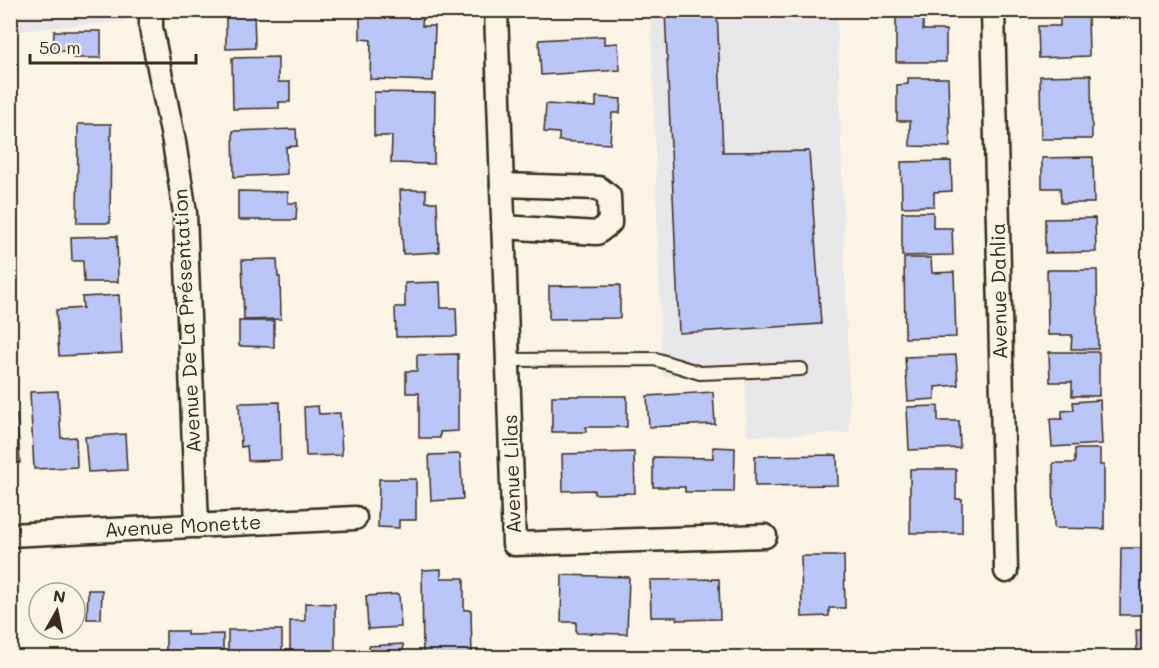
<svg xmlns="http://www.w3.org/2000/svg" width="1159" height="668" viewBox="0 0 1159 668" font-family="Mali,sans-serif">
<rect width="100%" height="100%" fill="#fcf5e5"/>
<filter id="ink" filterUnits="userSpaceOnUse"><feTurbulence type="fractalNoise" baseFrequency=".0167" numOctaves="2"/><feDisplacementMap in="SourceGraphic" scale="12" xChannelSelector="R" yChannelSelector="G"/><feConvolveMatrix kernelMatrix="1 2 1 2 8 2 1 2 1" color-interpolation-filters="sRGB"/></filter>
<g filter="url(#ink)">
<!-- built -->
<g fill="#e8e7ea">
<path d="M10,11L11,10L129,11L126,21L16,31L19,127L11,128Z"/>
<path d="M651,11H837L850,433L747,436L745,373L662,376Z"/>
</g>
<!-- building -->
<g fill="#bac6f7" stroke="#3b2a1e" stroke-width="1.5">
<path d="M226,10H254L255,48L226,49Z"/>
<path d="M360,10H423L422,26H435L433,81L370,79L371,40L360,39Z"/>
<path d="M665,10H717L723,152L809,151L821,324L679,333Z"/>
<path d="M1060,12H1088L1089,56L1039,58L1038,26H1060Z"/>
<path d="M896,17H923V30H946V62H896Z"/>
<path d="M54,31H101V58H73V51H53Z"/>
<path d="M604,36V44L618,43L620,70L541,75L539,40Z"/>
<path d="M278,57V82H290V102H279V108L233,109L232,58Z"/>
<path d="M1091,75L1092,139H1041L1040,76Z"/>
<path d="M908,78H948L950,147L910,146V121H897V85L908,84Z"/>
<path d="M374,92L435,93L434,164L391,163L392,136H374Z"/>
<path d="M596,97L621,99L620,113H612L610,144L559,141V133L544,132L546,104L596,107Z"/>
<path d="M78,124H111L110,223H77Z"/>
<path d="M296,129L297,146L286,147L287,174L234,177L233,131Z"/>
<path d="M1093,157L1094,203H1061L1060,188H1042V158Z"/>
<path d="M951,161L952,191L934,192V206L902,207L901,162Z"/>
<path d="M400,190H426V202H437L439,252L403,254Z"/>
<path d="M238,191L288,192V203H297L296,220H238Z"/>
<path d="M902,212H933V228H952L953,255L902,256Z"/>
<path d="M1095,218L1096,252L1045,253V219Z"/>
<path d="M117,236L118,282H84L83,261H72L71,237Z"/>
<path d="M904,258H931L932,273L954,272L956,337L905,338Z"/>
<path d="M277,259L278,277H280L281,319L244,320L242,260Z"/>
<path d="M1047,270H1097L1098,349H1071L1072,335H1048Z"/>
<path d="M440,282L441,308H456L457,336L396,337L395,307H405V283Z"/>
<path d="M620,285V318L549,319V286Z"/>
<path d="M119,295L122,353L59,356L56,310L83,308L82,297Z"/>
<path d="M239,321H274V347L239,346Z"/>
<path d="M1049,352H1099V396H1072V382H1050Z"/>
<path d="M458,354V431L440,432V438H419V393H406V371H417V355Z"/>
<path d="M956,355L958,385L935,387V399L908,401L905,357Z"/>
<path d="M58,391L61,438L76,437L77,467L34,469L30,392Z"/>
<path d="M713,392L715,424L649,427L647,396Z"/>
<path d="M552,396H627V427H586V432H552Z"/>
<path d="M1100,400L1102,444L1052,447L1050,419H1062V411L1074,410L1073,402Z"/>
<path d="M280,402L281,460L248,461L247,446L241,447L239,403Z"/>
<path d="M318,406L319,414L340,413L342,455L306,456L304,407Z"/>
<path d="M938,406V421H959L960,448L909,450L907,407Z"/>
<path d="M10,415H17L20,463H10Z"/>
<path d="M125,434L127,470L88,472L85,437Z"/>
<path d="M713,447L735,448L734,492H685V487H653V457L713,458Z"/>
<path d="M1075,449H1100V465H1104V529L1054,528L1053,463H1075Z"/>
<path d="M634,452L635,493L594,494V490L563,491L562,454Z"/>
<path d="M460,454L463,499L431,501L429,455Z"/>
<path d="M837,455L838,485L755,486V456Z"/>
<path d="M910,469H956V499H962V533H910Z"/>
<path d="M379,479H416V520H399V528L378,527Z"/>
<path d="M1121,548H1148V615H1120Z"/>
<path d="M801,556H844L845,608H829V616L802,617Z"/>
<path d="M441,569V578H464V610H471L472,658H423L422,570Z"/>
<path d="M562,575L629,577L627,634L576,633V622H561Z"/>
<path d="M719,579L720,619L677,620V617H651L650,580Z"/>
<path d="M88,590H102L101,619H87Z"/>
<path d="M399,594L401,627L368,629L366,596Z"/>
<path d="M305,603L335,604V658H290V621H305Z"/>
<rect x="228" y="630" width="54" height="28"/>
<path d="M1136,630H1148V658H1122V652H1137Z"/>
<path d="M166,631H187V635L223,634V658H166Z"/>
<path d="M403,644L404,658H369V646Z"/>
</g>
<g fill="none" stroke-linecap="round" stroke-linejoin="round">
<defs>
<path id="service" d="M508,360L655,359L700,373L801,369"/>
<g id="minor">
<path d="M151,10V28L174,142L185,213L197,526"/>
<path d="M496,10L514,544L765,536"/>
<path d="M993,10L1006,571"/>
<path d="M502,185L599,188L609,196L610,223L597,233L503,227"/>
<path d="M10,535L355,518"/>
</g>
</defs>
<!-- service casing -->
<use href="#service" stroke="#3b2a1e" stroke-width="16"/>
<!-- minor casing -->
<use href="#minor" stroke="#3b2a1e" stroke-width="27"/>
<!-- service -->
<use href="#service" stroke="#fcf5e5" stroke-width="12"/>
<!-- minor -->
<use href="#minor" stroke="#fcf5e5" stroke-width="22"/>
</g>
</g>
<g text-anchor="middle" stroke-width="4.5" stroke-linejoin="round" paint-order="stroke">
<!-- street labels -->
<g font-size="20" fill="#3b2a1e" stroke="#fcf5e5">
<text transform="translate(999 291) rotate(-91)" y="7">Avenue Dahlia</text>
<text transform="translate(187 321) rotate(-93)" y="7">Avenue De La Présentation</text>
<text transform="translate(512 474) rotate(-92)" y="7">Avenue Lilas</text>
<text transform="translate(183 526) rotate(-3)" y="7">Avenue Monette</text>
</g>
</g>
<!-- margin -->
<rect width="1159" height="668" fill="none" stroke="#fcf5e5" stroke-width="36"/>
<rect x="18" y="18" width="1123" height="632" fill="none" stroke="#3b2a1e" stroke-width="2" filter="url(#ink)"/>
<!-- north arrow -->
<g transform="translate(57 611) rotate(9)"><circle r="28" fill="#fcf5e5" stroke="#afa495" stroke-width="1.5"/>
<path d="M0-4.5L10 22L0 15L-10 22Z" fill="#3b2a1e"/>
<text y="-9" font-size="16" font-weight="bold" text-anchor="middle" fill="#3b2a1e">N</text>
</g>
<!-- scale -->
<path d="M30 54v9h166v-9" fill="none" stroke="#3b2a1e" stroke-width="3"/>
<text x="39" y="54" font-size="18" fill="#3b2a1e" stroke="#fcf5e5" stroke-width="4.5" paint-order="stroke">50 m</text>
</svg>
